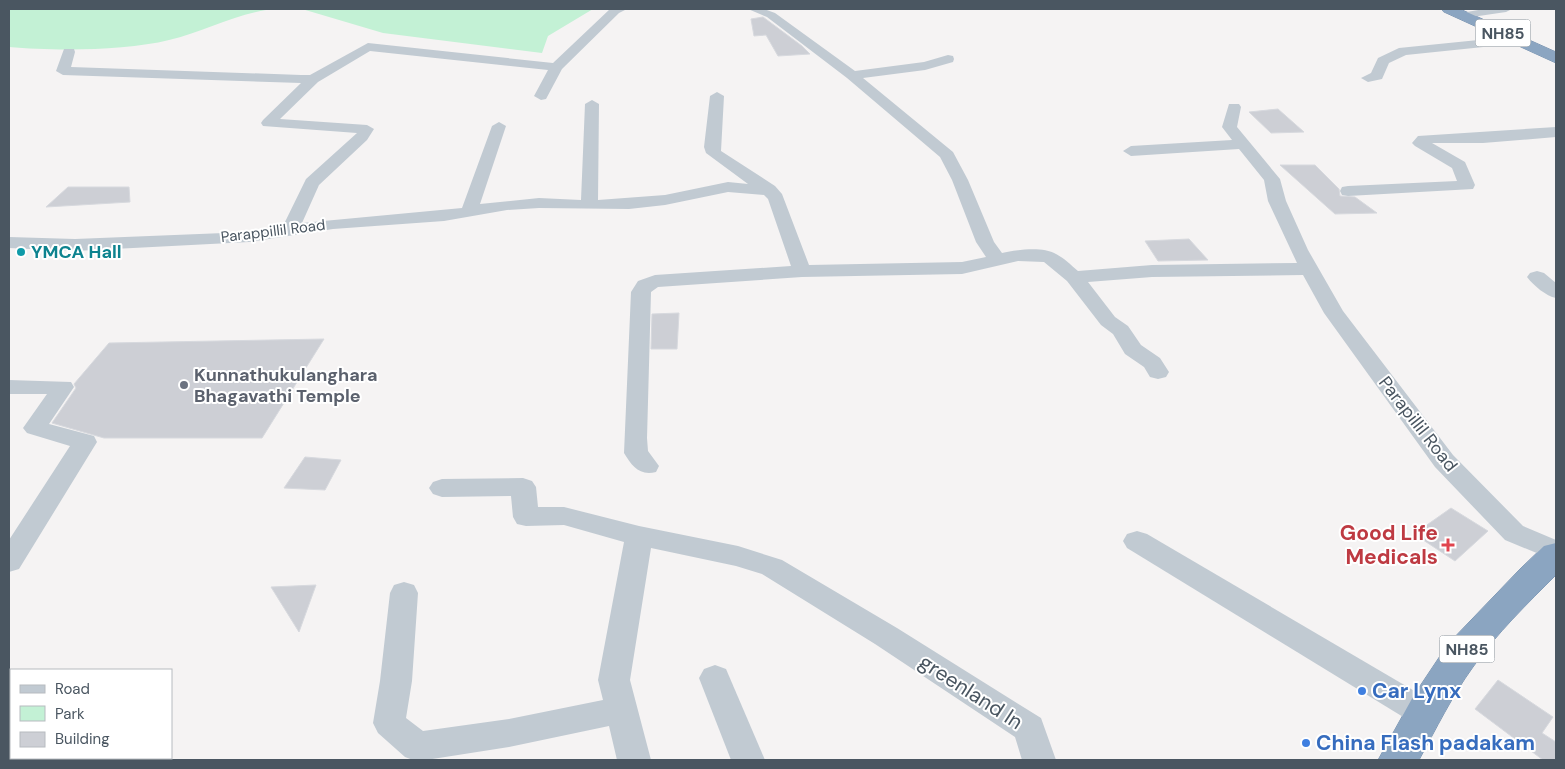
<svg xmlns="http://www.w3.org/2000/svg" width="1565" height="769" viewBox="0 0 1565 769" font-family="'DM Sans',sans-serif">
<rect width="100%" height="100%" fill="#f5f3f3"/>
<!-- green -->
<g fill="#c3f1d5">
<path d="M9,9H275C239,12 204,32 169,40C125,51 54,51 9,47Z"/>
<path d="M302,9H593L548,36L542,53L383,33Z"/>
</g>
<!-- building -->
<g fill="#cdcfd5" stroke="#d7d9de">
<path d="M763,17L802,46L810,54L778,56L766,35L754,36L751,19Z"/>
<path d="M1278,109L1304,132L1271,133L1249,112Z"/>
<path d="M1280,165H1315L1339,189L1340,196L1355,197L1377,213L1335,214Z"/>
<path d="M68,187H129L130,202L46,207Z"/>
<path d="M1189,239L1208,260L1158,261L1145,241Z"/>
<path d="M679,313L677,349H651L652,314Z"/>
<path d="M324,339L262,438H104L52,423L76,388L74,384L109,343Z"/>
<path d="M305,457L341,460L325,490L284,488Z"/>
<path d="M1451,508L1488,531L1455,561L1414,534Z"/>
<path d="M316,585L299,632L271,587Z"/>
<path d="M1498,680L1553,717L1542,733L1556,742V760H1543L1475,709Z"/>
</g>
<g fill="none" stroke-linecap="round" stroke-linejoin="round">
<defs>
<g id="highway">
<path d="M1442,9H1460L1556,52V63L1444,12Z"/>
<path d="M1556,543V575C1527,604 1497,633 1473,667C1452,696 1436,729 1419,760H1378L1414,695L1448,644L1520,569L1544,546Z"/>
</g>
</defs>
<!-- highway casing -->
<use href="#highway" stroke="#7690ad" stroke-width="1"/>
<!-- street -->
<g fill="#c1cad2" fill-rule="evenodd">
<path d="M610,9H627L619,13L562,69L546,99L541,100L534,96L548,70L370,51L318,82L280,119L367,125L374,129L367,140L319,185L302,223L462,208L492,126L499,122L506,126L480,204L539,198L581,200L585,104L592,100L599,104L598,200L665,195L728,182L748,184L706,153L704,147L710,96L717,92L724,96L721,151L775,186L782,194L809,265L962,262L986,257L976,242L952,180L940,157L847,78L767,17L748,9H764L775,13L855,71L924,62L948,55L953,56L954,59L953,62L925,70L863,78L953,152L968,180L994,242L1002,253C1017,250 1042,246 1056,254C1064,258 1071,265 1078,271L1152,265L1297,263L1268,201L1264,180L1239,149L1131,156L1123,151L1131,146L1232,140L1222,127L1229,104H1239L1241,107L1237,127L1280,179L1286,201L1308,250L1343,311L1453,455L1523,526L1556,540V561L1505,540L1435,467L1324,313L1303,275L1152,277L1088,282L1115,317L1128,326L1141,345L1160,358L1169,372L1166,377L1158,379L1150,377L1144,367L1125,354L1113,334L1101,325L1067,281L1044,262L1018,261L962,274L802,277L658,287L651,292L647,438L648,451L659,466L656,472C639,476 632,466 624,453L631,292L638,281L655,275L791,266L768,199L764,195L728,192L665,205L629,209L539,208L507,210L444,221L333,229L249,242L75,251L9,248V237L75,239L249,232L283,226L306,179L357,133L263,126L261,123L263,120L301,83L63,75L56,71L64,49H74L75,52L71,67L301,75H310L368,43L553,63Z"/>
<path d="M1484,9H1512L1506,12L1465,18L1459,15L1461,13Z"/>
<path d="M1518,36L1522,37L1524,40L1522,43L1406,55L1389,63L1382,79L1368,82L1361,78L1371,73L1378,58L1399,48Z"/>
<path d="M1556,127V137L1483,143H1432L1465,162L1475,185L1473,189L1348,196L1342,195L1340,191L1342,187L1348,186L1457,181L1452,168L1415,146L1412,143L1418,136Z"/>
<path d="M1537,271L1544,273L1556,283V298C1546,296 1534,286 1527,277L1530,273Z"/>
<path d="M9,380L71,382L74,387L49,424L94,436L97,442L19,569L9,572V540L70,446L27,433L23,428L47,394H9Z"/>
<path d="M523,478L532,481L536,487L538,507H564L639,526L738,546L782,560L897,628L1041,718L1056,760H1022L1015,737L875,644L762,574L736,566L651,548L630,680L651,760H617L609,726L509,747L426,760H413L405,757L378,733L373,723L380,681L390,593L394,585L404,582L414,585L418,593L412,681L406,718L423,731L509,719L603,700L598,680L624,542L564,525L526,526L517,524L513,517L511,496L442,497L433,494L429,488L433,482L442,479Z"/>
<path d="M1137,531L1147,534L1435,703L1440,713L1435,723L1424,727L1413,723L1127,548L1123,541L1127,534Z"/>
<path d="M715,665L726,669L765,760H731L699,678L704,669Z"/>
</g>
<!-- highway -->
<use href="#highway" fill="#8ba5c1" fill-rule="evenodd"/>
</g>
<!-- markers -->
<circle fill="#0f9aa8" stroke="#fff" stroke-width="2" cx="21" cy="252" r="5"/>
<circle fill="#6b7280" stroke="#fff" stroke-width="2" cx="184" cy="385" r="5"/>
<path fill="#e0444e" stroke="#fff" stroke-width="2" d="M1445.5 537.5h5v5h5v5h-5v5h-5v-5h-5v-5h5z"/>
<g fill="#3f7fe0" stroke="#fff" stroke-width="2">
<circle cx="1362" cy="691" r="5"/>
<circle cx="1306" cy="743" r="5"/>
</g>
<g text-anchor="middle" stroke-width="4" stroke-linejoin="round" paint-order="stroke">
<!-- far-street labels -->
<g font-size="15" fill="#4a5661" stroke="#fff">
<text transform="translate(273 231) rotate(-7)" y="5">Parappillil Road</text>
</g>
<!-- shield labels -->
<g fill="#fff" stroke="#808990" stroke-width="1">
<rect x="1475.5" y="19.5" width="55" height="27" rx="4"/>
<rect x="1439.5" y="635.5" width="55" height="27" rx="4"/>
</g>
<g font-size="16" font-weight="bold" fill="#4a5661">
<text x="1503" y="39">NH85</text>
<text x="1467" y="655">NH85</text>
</g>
<!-- culture labels -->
<g font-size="18" font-weight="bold" fill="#0d838f" stroke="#fff" text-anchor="start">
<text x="31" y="258">YMCA Hall</text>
</g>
<!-- worship labels -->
<g font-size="18" font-weight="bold" fill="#5b616d" stroke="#fff" text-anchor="start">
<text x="194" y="381">Kunnathukulanghara<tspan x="194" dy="21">Bhagavathi Temple</tspan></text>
</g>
<!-- street labels -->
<g font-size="18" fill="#4a5661" stroke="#fff">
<text transform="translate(1418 424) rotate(52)" y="6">Parapillil Road</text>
</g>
<!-- near-health labels -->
<g font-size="21" font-weight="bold" fill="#be3a42" stroke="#fff" text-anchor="end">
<text x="1438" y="540">Good Life<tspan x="1438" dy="24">Medicals</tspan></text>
</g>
<!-- near-shop labels -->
<g font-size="21" font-weight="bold" fill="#366cbe" stroke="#fff" text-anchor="start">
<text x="1372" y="698">Car Lynx</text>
<text x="1316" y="750">China Flash padakam</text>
</g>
<!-- near-street labels -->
<g font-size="21" fill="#4a5661" stroke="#fff">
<text transform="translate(971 692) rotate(33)" y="7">greenland ln</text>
</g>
</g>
<!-- border -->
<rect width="1565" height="769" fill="none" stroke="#4a5661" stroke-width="20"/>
<!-- legend -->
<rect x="10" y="669" width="162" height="90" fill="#ffffff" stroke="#b7bbc0"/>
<rect x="20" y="685" width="25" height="8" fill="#c1cad2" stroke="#b7bbc0"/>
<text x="55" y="694" font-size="15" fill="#4a5661">Road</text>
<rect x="20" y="706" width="25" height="15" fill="#c3f1d5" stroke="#b7bbc0"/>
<text x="55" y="719" font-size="15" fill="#4a5661">Park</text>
<rect x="20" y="732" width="25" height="15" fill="#cdcfd5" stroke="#b7bbc0"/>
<text x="55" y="744" font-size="15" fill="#4a5661">Building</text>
</svg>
